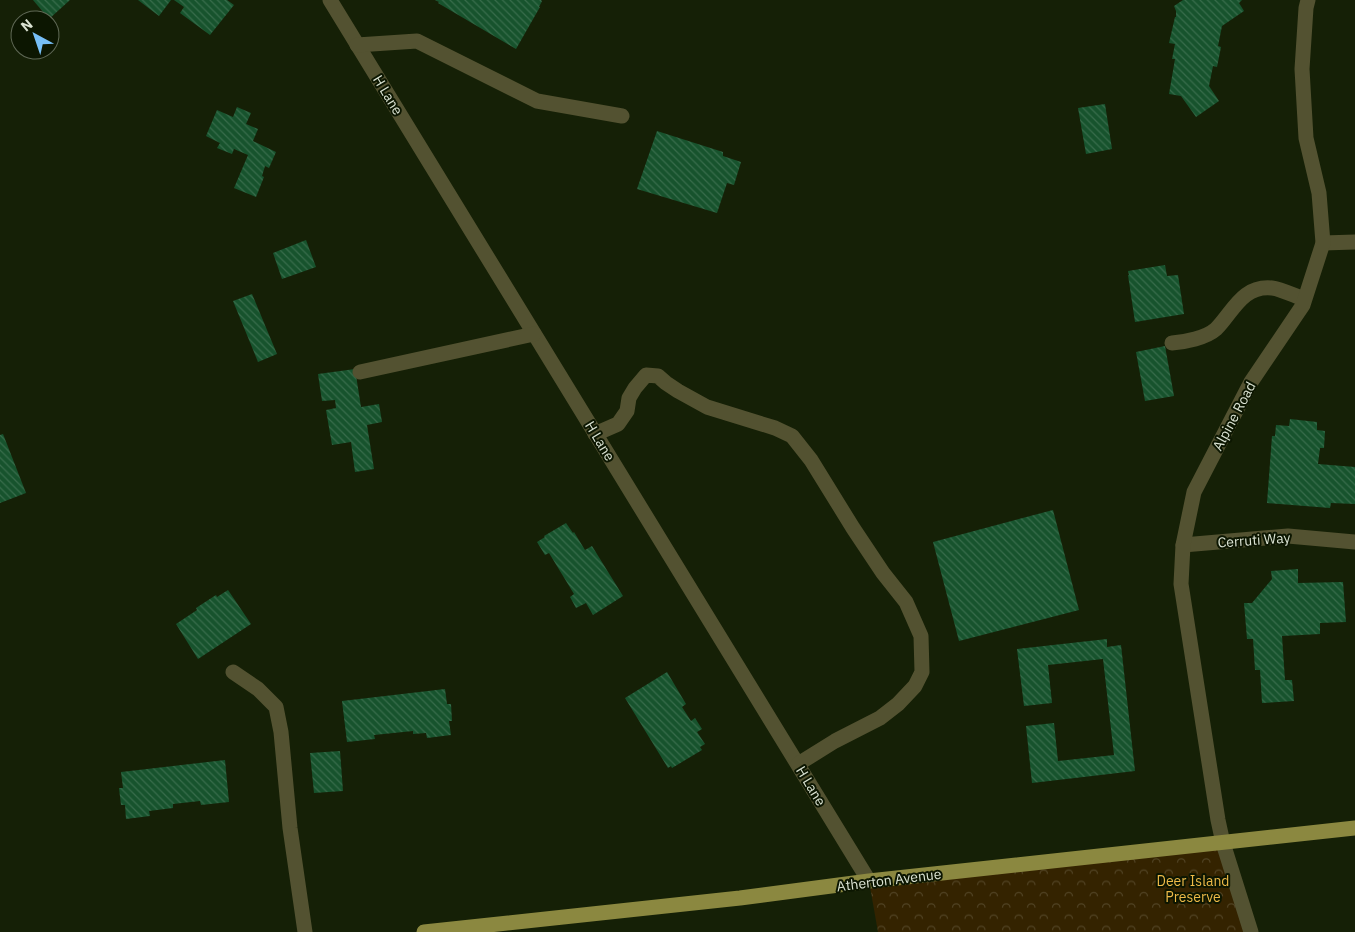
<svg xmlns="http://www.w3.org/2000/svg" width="1355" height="932" viewBox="0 0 1355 932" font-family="'IBM Plex Sans',sans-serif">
<defs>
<pattern id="park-crowns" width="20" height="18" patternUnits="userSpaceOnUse" patternTransform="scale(1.25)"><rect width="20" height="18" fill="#342300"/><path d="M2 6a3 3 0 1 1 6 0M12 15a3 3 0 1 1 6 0" fill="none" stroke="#514324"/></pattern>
<pattern id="building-back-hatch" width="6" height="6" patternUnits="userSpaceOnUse" patternTransform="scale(1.25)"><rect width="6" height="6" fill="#17532d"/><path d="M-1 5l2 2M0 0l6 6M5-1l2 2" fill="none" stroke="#386c4b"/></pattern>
</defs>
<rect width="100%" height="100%" fill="#152006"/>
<!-- park -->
<path fill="url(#park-crowns)" d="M1223,843L1251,932H878L869,881Z"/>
<!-- building -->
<g fill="url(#building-back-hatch)">
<path d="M33,0H70L49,19Z"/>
<path d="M138,0H171L159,16Z"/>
<path d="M174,0H227L234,5L210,35L180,13L184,7Z"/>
<path d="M435,0H541L542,1L539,7H540L516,49L438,3L439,2Z"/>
<path d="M1183,0H1242L1239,3L1244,11L1222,26L1218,46L1221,47L1217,67L1213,66L1209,86L1219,101L1196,117L1181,96L1169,94L1175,59H1172L1175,44L1169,43L1175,17H1176V11L1174,6Z"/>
<path d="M1105,104L1112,149L1086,154L1078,108Z"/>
<path d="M237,107L251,113L246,124L258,129L253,141L276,152L269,168L265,166L262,176L264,177L256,197L234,188L248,155L234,149L232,154L217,148L220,143L206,136L217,110L233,117Z"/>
<path d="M657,131L723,152V156L741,162L734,185L727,183L717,213L637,189Z"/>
<path d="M306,240L316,267L282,279L273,253Z"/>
<path d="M1165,265L1167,276L1178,275L1184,314L1135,322L1128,275H1129L1128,271Z"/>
<path d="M252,294L277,354L258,362L233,301Z"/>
<path d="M1165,346L1174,396L1145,401L1136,352Z"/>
<path d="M355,369L361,407L379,404L382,422L367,425L374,469L355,472L351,442L332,445L326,410L336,408L335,400L322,401L318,374Z"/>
<path d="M1290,419L1317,422V430L1325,431L1324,448H1320L1318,464L1355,467V504L1331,503L1330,508L1267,503L1272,436H1275L1276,425L1289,426Z"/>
<path d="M3,434L26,493L0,503V435Z"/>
<path d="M1053,510L1079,610L959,641L933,542Z"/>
<path d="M566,523L573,533L574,532L585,550L592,546L623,596L593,615L586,603L576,608L570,597L574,594L549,553L545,555L537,542L545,537L544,536Z"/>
<path d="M1298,569V583L1343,582L1346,622L1320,623V634L1282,636L1285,680H1292L1294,701L1262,703L1260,670H1255L1253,639H1247L1244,603H1252L1272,579L1271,571Z"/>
<path d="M228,590L251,624L198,659L176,624L197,610L196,608L216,595L217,597Z"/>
<path d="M1107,639V647L1121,645L1135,771L1032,783L1026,726L1054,723L1058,761L1114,755L1103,659L1048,665L1052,703L1024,706L1017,649Z"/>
<path d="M667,672L686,704L682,707L691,721L695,718L702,729L697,732L705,744L700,747L702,750L672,768L671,766L668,768L625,698Z"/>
<path d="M445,689L447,704H451L452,721H449L451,735L427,738L426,733L413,734V731L374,735L375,739L347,742L342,701Z"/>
<path d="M340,751L343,791L314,793L310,753Z"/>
<path d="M225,760L229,802L201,805L200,801L173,804V808L149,811L150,816L126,819L125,805H121L119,788H123L121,772Z"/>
</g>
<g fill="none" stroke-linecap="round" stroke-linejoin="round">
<!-- minor -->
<g stroke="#535231" stroke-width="15">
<path d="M330,0L869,881"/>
<path d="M357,45L417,41L537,101L622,116"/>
<path d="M1323,243L1355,242"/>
<path d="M1172,343C1185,342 1206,338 1216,329C1233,312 1242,285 1272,288C1281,289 1295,296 1304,299"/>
<path d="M360,372L534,334"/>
<path d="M595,434L618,424L627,411L629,398L635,388L646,375L658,376L666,383L678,391L707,407L775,428L792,436L811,460L853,528L883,573L906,602L921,636L922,672L915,686L898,704L880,718L835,741L798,764"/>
<path d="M1183,545L1288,536L1355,542"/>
<path d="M233,672L258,689L276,707L281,732L290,828L305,932"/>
<path d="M1251,932L1223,843L1218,820L1181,584L1183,545L1194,492L1251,382L1303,305L1323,243L1319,193L1306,138L1302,69L1306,8L1308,0"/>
</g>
<!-- major -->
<path stroke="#8b8840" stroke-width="15" d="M424,932L740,898L869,881L1355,828"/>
</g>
<g text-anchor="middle" stroke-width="4" stroke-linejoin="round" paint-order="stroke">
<!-- street labels -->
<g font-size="14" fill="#dbe3d3" stroke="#0c1601">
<text transform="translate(388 95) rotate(59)" y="5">H Lane</text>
<text transform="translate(1234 416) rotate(-62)" y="5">Alpine Road</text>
<text transform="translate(600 441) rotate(59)" y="5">H Lane</text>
<text transform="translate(1254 540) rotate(-4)" y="5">Cerruti Way</text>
<text transform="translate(811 786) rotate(59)" y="5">H Lane</text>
<text transform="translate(889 880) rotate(-7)" y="5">Atherton Avenue</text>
</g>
<!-- park labels -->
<g font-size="14" fill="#eeba48" stroke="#0c1601">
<text x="1193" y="886">Deer Island<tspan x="1193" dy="16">Preserve</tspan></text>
</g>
</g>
<!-- north arrow -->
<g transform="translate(35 35) rotate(320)"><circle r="24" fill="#0c1601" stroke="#5f6855"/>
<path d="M0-4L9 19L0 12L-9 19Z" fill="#77bff7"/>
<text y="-8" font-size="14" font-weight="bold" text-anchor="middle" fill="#dbe3d3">N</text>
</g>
</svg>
